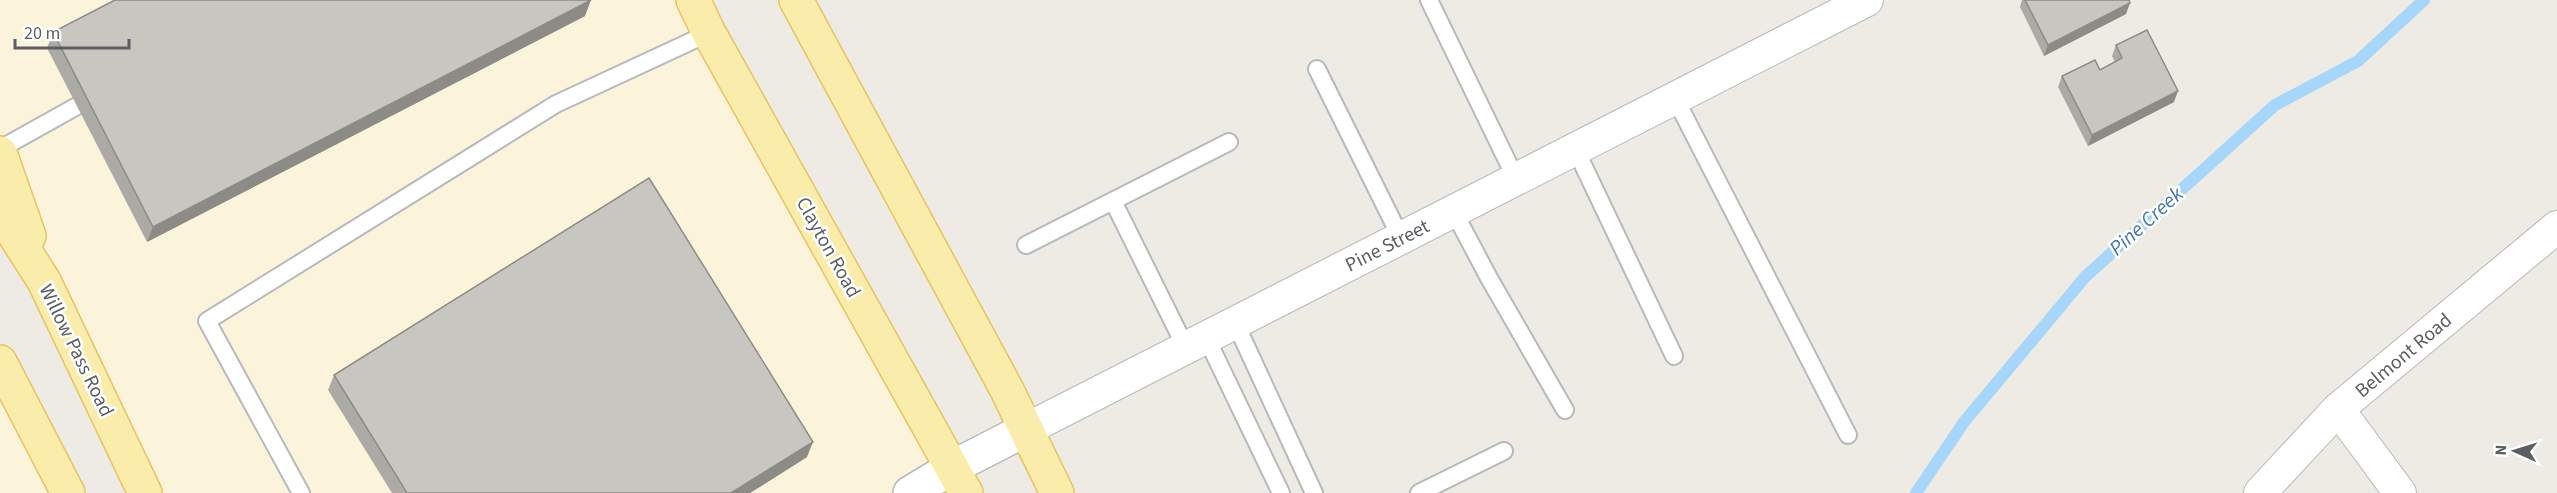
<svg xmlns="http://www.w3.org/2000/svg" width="2557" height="493" viewBox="0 0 2557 493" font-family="'Source Sans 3',sans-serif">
<rect width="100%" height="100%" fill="#edebe3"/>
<!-- commercial -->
<g fill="#fcf4da">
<path d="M0,0H693L966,493H145L0,153Z"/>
<path d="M0,360L68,493H0Z"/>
</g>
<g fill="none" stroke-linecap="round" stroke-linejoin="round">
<!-- stream -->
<path stroke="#a6d6fa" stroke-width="12" d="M1916,493L1964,422L2085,277L2275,105L2358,61L2424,0"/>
<defs>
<g id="service">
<path d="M1429,0L1516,179"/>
<path d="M1317,69L1401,238"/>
<path d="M1675,98L1848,435"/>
<path d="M1575,148L1674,356"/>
<path d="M0,149L77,106"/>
<path d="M1113,201L1186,348"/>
<path d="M1453,210L1489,278L1565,410"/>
<path d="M1026,245L1229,142"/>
<path d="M1235,322L1314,493"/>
<path d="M1206,337L1281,493"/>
<path d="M301,493L207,321L556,104L709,33"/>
<path d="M1419,493L1504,451"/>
</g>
<g id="minor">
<path d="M2338,409L2400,493"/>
<path d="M1027,429L1867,0"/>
<path d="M2260,493L2338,409L2557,227"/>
</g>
<path id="tertiary" d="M910,493L953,467L1027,429"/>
<g id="primary">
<path d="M693,0L709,33L966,493"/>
<path d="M796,0L1007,390L1057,493"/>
<path d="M0,153L29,236"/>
<path d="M0,212L44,281L145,493"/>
<path d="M0,362L68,493"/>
</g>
</defs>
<!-- service casing -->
<use href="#service" stroke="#b6b9bd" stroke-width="20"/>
<!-- minor casing -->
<use href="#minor" stroke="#b6b9bd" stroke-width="34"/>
<!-- tertiary casing -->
<use href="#tertiary" stroke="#b6b9bd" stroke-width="36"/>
<!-- primary casing -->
<use href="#primary" stroke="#e9c360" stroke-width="36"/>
<!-- service -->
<use href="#service" stroke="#fff" stroke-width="16"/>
<!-- minor -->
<use href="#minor" stroke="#fff" stroke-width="32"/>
<!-- tertiary -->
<use href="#tertiary" stroke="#fff" stroke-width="33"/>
<!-- primary -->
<use href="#primary" stroke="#faedab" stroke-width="33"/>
</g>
<!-- wall -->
<g fill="#acaaa5">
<path d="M2022,0H2129L2126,14L2044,56L2020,7Z"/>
<path d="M585,16L147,242L47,48L53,32Z"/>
<path d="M2116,45L2174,102L2088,146L2058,87L2062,76L2100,70L2115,62L2112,56Z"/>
<path d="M334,375L807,457L750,493H392L328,390Z"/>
</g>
<!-- shaded-wall -->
<g fill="#8c8b86">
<path d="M591,0L585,16L147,242L153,227Z"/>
<path d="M2130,3L2126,14L2044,56L2048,45Z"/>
<path d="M2178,91L2174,102L2088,146L2092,135Z"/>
<path d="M813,442L807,457L750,493H731Z"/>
</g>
<!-- building -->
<g fill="#c8c6c0" stroke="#8c8b86" stroke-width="1.5">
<path d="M115,0H591L153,227L53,32Z"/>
<path d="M2025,0H2129L2130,3L2048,45Z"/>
<path d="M2147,30L2178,91L2092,135L2062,76L2095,60L2100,70L2122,58L2116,45Z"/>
<path d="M649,178L813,442L731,493H407L334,375Z"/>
</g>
<g text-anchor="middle" stroke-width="5" stroke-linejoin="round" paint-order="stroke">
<!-- street labels -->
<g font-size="20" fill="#5b5f63" stroke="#fff">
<text transform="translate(1387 245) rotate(-27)" y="7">Pine Street</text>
<text transform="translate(829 247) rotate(61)" y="7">Clayton Road</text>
<text transform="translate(77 350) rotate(64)" y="7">Willow Pass Road</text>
<text transform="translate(2403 355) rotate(-40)" y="7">Belmont Road</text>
</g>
<!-- water labels -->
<g font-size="21" font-style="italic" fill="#4477ab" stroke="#fff">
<text transform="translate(2146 221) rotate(-42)" y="7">Pine Creek</text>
</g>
</g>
<!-- north arrow -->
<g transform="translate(2515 451) rotate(273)" stroke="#ffffff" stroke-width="4.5" paint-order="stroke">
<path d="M0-4.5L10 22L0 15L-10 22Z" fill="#5b5f63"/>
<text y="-9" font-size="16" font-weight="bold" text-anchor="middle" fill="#5b5f63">N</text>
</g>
<!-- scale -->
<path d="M15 39v9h114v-9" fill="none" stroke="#5b5f63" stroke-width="3"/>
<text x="24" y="39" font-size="18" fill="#5b5f63" stroke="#ffffff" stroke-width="4.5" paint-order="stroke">20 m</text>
</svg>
